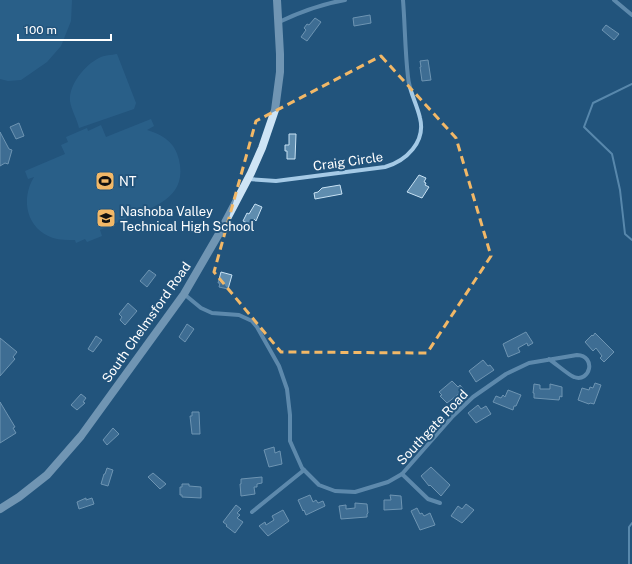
<svg xmlns="http://www.w3.org/2000/svg" width="632" height="564" viewBox="0 0 632 564" font-family="'Public Sans',sans-serif">
<rect width="100%" height="100%" fill="#22547c"/>
<!-- green -->
<g fill="#326d98">
<path d="M0,0H72L71,21L61,46L47,62L21,80L8,81L0,79Z"/>
<path d="M117,54L136,103L134,109L79,128C77,119 71,109 70,101C69,84 85,65 99,58C104,55 112,55 117,54Z"/>
<path d="M151,119L154,126L147,130C163,135 175,142 179,160C187,194 160,205 134,215C123,220 111,225 100,230L102,236L87,242L85,239L76,243L75,240C68,240 60,240 53,238C27,229 20,200 34,177L28,179L25,171L65,154L61,145L68,142L66,137L87,128L88,131L101,125L106,137Z"/>
</g>
<g fill="none" stroke-linecap="round" stroke-linejoin="round">
<!-- stream -->
<g stroke="#99c7e7" stroke-width="2">
<path d="M632,84L593,103L584,127L612,154L620,190L625,234L632,240"/>
<path d="M629,564V527L632,523"/>
</g>
</g>
<!-- building -->
<g fill="#5f8daf" stroke="#c8e2f4">
<path d="M370,15L371,23L354,26L353,18Z"/>
<path d="M315,18L321,22L307,41L301,37L306,30L304,28L307,24L309,25Z"/>
<path d="M606,25L619,34L614,40L602,30Z"/>
<path d="M428,60L431,80L422,81L420,67H421L420,61Z"/>
<path d="M19,123L24,136L16,139L10,127Z"/>
<path d="M0,132L9,149L12,150L8,164L5,163L0,166Z"/>
<path d="M289,134H296L295,159H287V151H285V145H289Z"/>
<path d="M419,175L426,178L424,182L426,183L425,185L429,187L422,198L407,192Z"/>
<path d="M340,185L342,194L315,199L314,193L318,192L322,188Z"/>
<path d="M255,204L262,207L256,221L254,219L251,225L243,221L247,213L249,214Z"/>
<path d="M149,270L156,275L147,287L140,281Z"/>
<path d="M221,272L232,275L228,289L219,287L220,283H218Z"/>
<path d="M128,303L137,311L125,325L120,320L122,317L119,314Z"/>
<path d="M187,324L194,329L185,342L179,337Z"/>
<path d="M526,332L533,343L528,346L527,343L518,348L520,352L508,357L503,344Z"/>
<path d="M595,333L614,352L604,362L600,358L602,356L596,348L593,351L585,342L592,335L593,336Z"/>
<path d="M96,336L102,340L93,352L88,349Z"/>
<path d="M0,338L17,352L13,357L15,359L0,376Z"/>
<path d="M483,360L488,366L490,365L494,370L476,382L469,371Z"/>
<path d="M452,381L458,387L460,385L464,390L447,403L440,396L442,395L439,392Z"/>
<path d="M595,383L601,385L594,404L590,403L589,404L578,400L582,388L589,390L590,387L593,388Z"/>
<path d="M534,384L540,385V389H550V384L562,387V397L560,396L559,400L534,398V393H533Z"/>
<path d="M508,390L521,395L516,406H514L513,410L493,402L496,396L501,398L503,395L505,397Z"/>
<path d="M81,394L86,398L83,402L85,403L77,410L71,405Z"/>
<path d="M0,402L15,427L13,428L16,433L0,443Z"/>
<path d="M478,405L481,409L486,406L491,414L476,423L468,413Z"/>
<path d="M192,412H199L200,434H192L190,416H192Z"/>
<path d="M113,428L119,434L107,445L103,440Z"/>
<path d="M274,447L275,453L280,451L282,464L269,467L264,450Z"/>
<path d="M431,467L450,485L441,496L430,485L429,486L421,476Z"/>
<path d="M107,468L113,470L108,486L101,484L104,474H105Z"/>
<path d="M153,473L166,484L160,489L148,477Z"/>
<path d="M262,477V483L257,484V487H254L255,494L241,496L240,484H241V479Z"/>
<path d="M182,484H189V486L201,487V498L182,497V495H180V487H182Z"/>
<path d="M310,495L313,502L316,500L318,503L323,501L325,506L306,515L304,510L303,511L298,500Z"/>
<path d="M390,495L401,496L402,509L384,510V500H391Z"/>
<path d="M86,498V500L92,498L94,504L79,509L77,502Z"/>
<path d="M355,503L367,504L368,513L367,514V517L341,519L339,506L346,505V509L355,508Z"/>
<path d="M466,504L474,510L462,523L451,516L458,506L462,509Z"/>
<path d="M236,505L241,509L237,513L240,515L237,518L243,522L235,533L226,526L227,525L223,522Z"/>
<path d="M417,508L420,514L422,513L424,516L430,513L435,525L420,530L411,511Z"/>
<path d="M283,510L289,521L268,536L259,526L265,522L266,525L274,520L272,516Z"/>
</g>
<g fill="none" stroke-linecap="round" stroke-linejoin="round">
<!-- minor -->
<g stroke="#a5cae6" stroke-width="4">
<path d="M614,0L632,15"/>
<path d="M279,22C300,12 321,4 345,0"/>
<path d="M248,179L276,181L385,167C406,161 426,142 420,118C417,104 409,91 408,77C405,51 405,25 403,0"/>
<path d="M184,294L201,308L212,313L239,315L252,321L257,327L279,366L287,389L290,415V441L302,468L319,485L335,491L355,492L388,482L402,474L453,416L473,397L506,374L529,363L577,355C597,356 590,383 574,377C570,376 555,363 549,359"/>
<path d="M402,474L428,499L440,503"/>
<path d="M252,512L304,470"/>
</g>
<!-- secondary -->
<path stroke="#cee4f5" stroke-width="8" d="M0,509L19,497L47,475L81,436L184,294L220,232L251,173L262,148L275,110L280,72V54L277,0"/>
</g>
<!-- marked area -->
<path d="M0 0H632V564H0ZM381,56L456,138L491,256L427,353L281,352L214,272L256,121Z" fill="#22547c" fill-opacity=".55" fill-rule="evenodd"/>
<path fill="none" stroke="#f2b867" stroke-width="3" stroke-dasharray="8 5" stroke-linejoin="round" d="M381,56L456,138L491,256L427,353L281,352L214,272L256,121Z"/>
<!-- icons -->
<defs>
<symbol id="stadium-square" viewBox="-11 -11 22 22"><rect x="-9" y="-9" width="18" height="18" rx="4" fill="#f2b867" stroke="#22547c"/><path d="M0-5a6.5 5 0 1 0 0 10a6.5 5 0 1 0 0-10ZM-3.5-1.8h7v3.6h-7Z" fill="#111"/></symbol>
<symbol id="school-square" viewBox="-11 -11 22 22"><rect x="-9" y="-9" width="18" height="18" rx="4" fill="#f2b867" stroke="#22547c"/><path d="M0-5L7-2L0 1L-7-2ZM-4 1L0 2.5L4 1V4Q0 6-4 4Z" fill="#111"/></symbol>
</defs>
<g fill-rule="evenodd">
<use href="#stadium-square" x="94" y="170" width="22" height="22"/>
<use href="#school-square" x="95" y="207" width="22" height="22"/>
</g>
<g text-anchor="middle" stroke-width="4" stroke-linejoin="round" paint-order="stroke">
<!-- street labels -->
<g font-size="13" fill="#fff" stroke="#22547c">
<text transform="translate(348 161) rotate(-8)" y="5">Craig Circle</text>
<text transform="translate(146 322) rotate(-55)" y="5">South Chelmsford Road</text>
<text transform="translate(432 427) rotate(-47)" y="5">Southgate Road</text>
</g>
<!-- poi labels -->
<g font-size="13" fill="#fff" stroke="#22547c" text-anchor="start">
<text x="119" y="186">NT</text>
<text x="120" y="216">Nashoba Valley<tspan x="120" dy="15">Technical High School</tspan></text>
</g>
</g>
<!-- scale -->
<path d="M18 34v6h93v-6" fill="none" stroke="#ffffff" stroke-width="2"/>
<text x="24" y="34" font-size="12" fill="#ffffff" stroke="#22547c" stroke-width="3" paint-order="stroke">100 m</text>
</svg>
